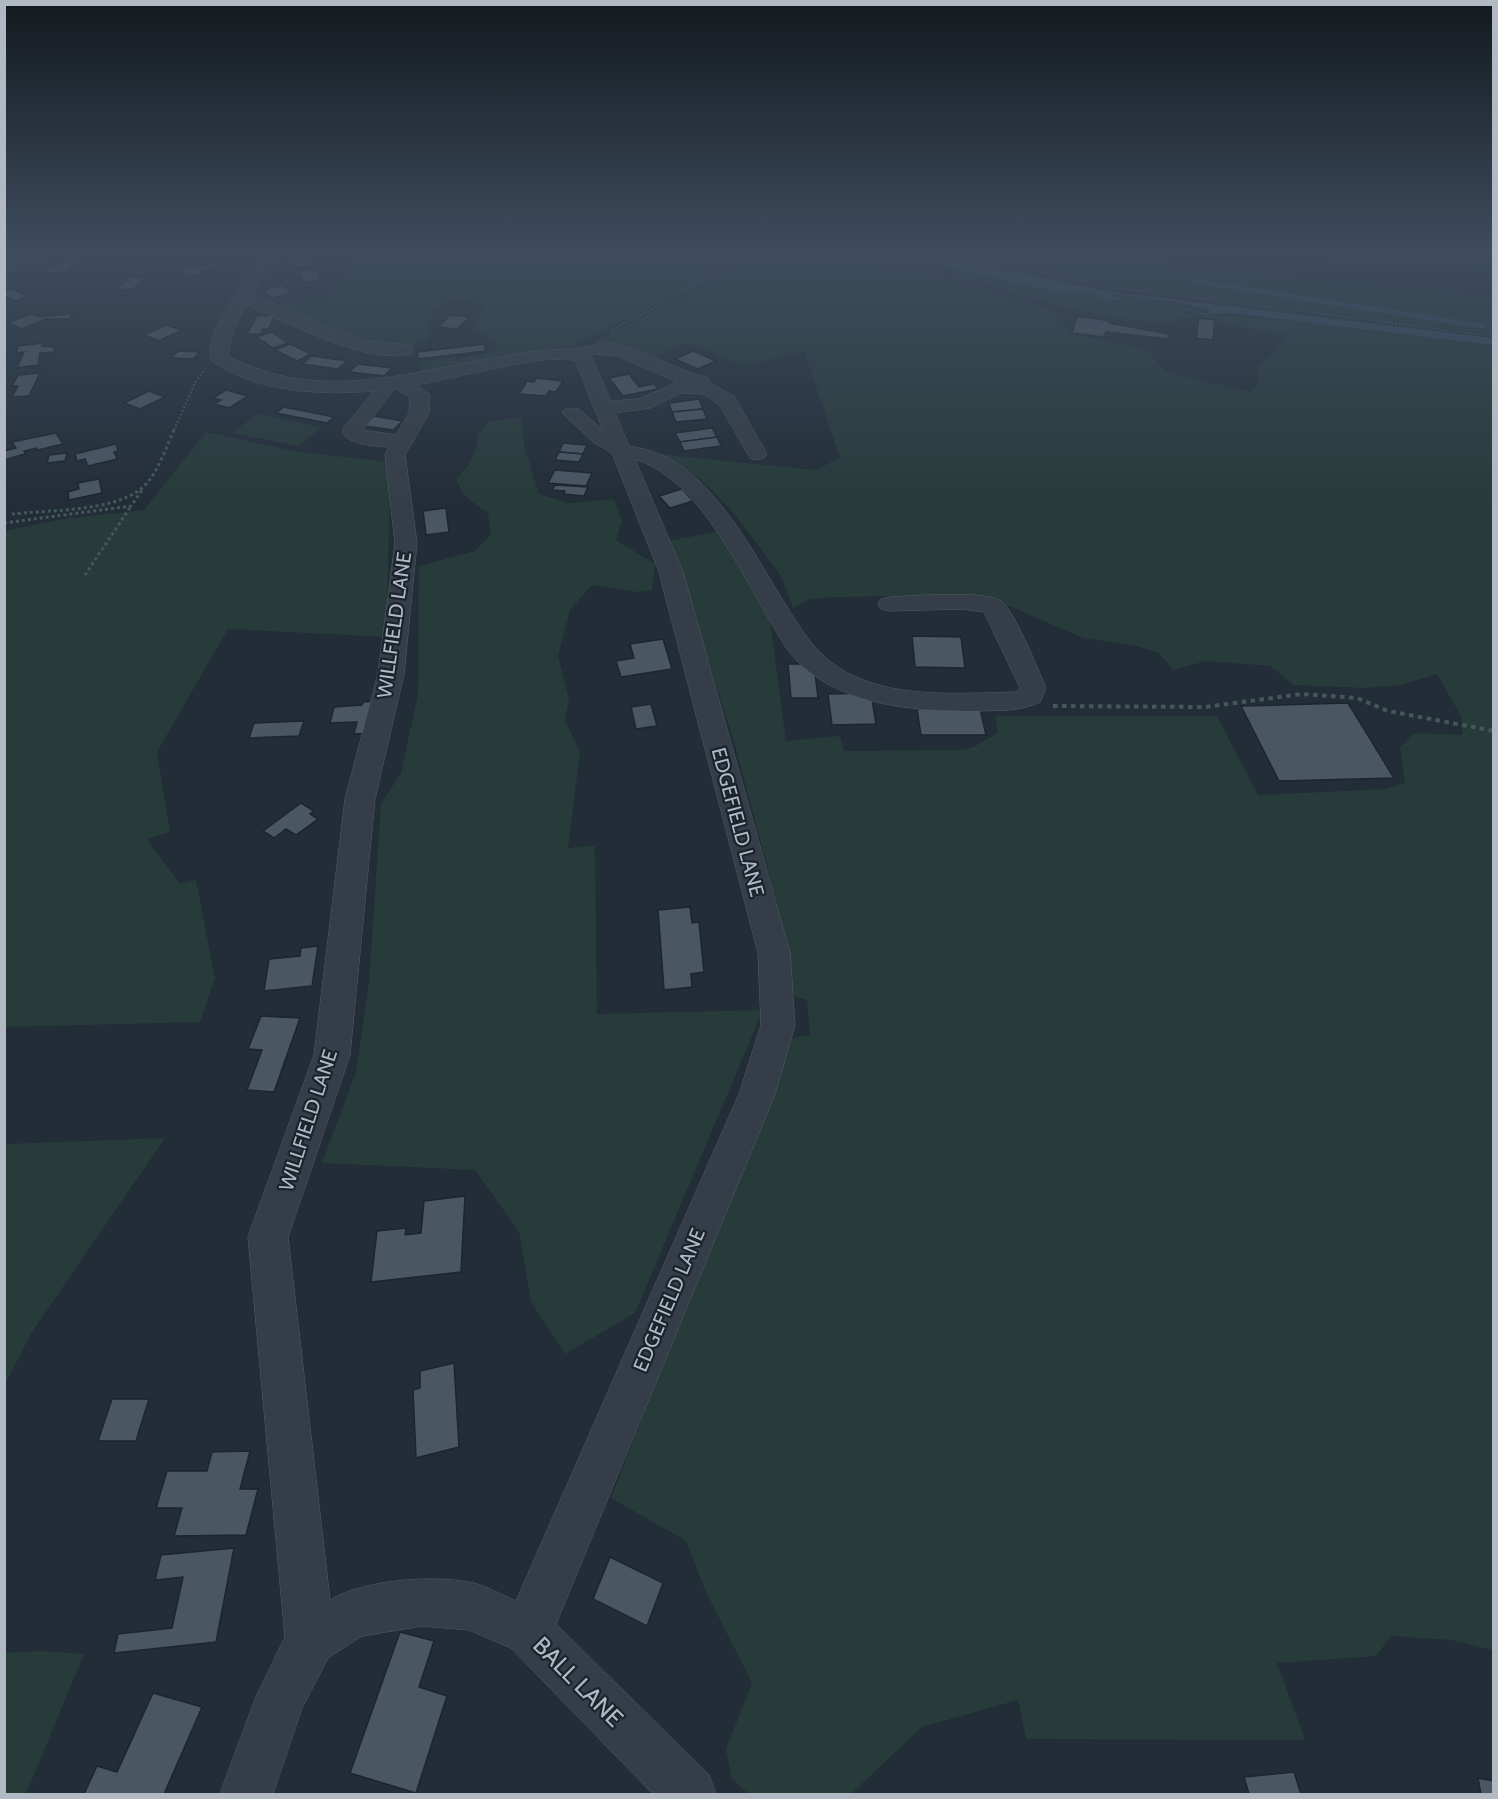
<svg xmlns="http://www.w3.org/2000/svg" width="1498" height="1799" viewBox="0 0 1498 1799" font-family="Cabin,sans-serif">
<rect width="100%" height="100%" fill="#222d37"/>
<!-- green -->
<g fill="#273b3a">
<path d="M363,250H824L851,259L917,269L1054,311L1070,333L1148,350L1164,371L1249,392L1258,384L1257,366C1267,358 1283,349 1285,335L1221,323L1216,319L1175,318L1169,323L1118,318L1063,307L921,265L856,254L847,251H877L1026,286L1096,293L1099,299L1127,302L1104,293L1166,301L1171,305L1197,309V311L1186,313L1198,316L1226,315L1282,320L1288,316L1310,323L1493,345V1650L1451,1640L1391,1636L1376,1656L1277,1663L1305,1740L1026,1739L1018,1700L922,1727L851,1794H749L732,1779L726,1749L752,1683L705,1590L686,1541L611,1498L788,1039L810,1035L807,1000L791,995L787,942L735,745L684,582L668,541L720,531L762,599L770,621L786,741L840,736L844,751L958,750L974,747L997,733L996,716H1217L1258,795L1386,789L1405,783L1400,747L1414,733L1462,735V718L1437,674L1401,685L1366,688L1294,685L1270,666L1206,661L1173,670L1159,653L1133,645L1083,638L1012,607L971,595L839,597L810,599L793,608L780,574L732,511L698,477L659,454L815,470L840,458L804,351L743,366L700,346L683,343L652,360L596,341L712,283L737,267H723L701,282L564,350L539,351L419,375L420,363C445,354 476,363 497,348L496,342L472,328L485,308L467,299L448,298C437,308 421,321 431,336C395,369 310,321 273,305L325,298Z"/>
<path d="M933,250H1076L1193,267L1493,296V334L1128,288Z"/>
<path d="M1239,250H1493V275L1480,274Z"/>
<path d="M257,414L322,427L298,446L232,433Z"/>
<path d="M521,417L525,449L539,494L569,503L614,499L622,520L616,540L655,564L652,590L637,592L592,585L570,610L558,656L569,700L565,720L580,752L568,848L595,845L597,1014L763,1010L635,1313L565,1354L531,1302L519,1232L475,1170L322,1163L356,1072L369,982L381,804L401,773L418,694L419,566L475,551L491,534L488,514L464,495L456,479L468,466L477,447V435L489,421Z"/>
<path d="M206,432L299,452L391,462L386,637L228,629L157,752L170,832L147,839L180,884L196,880L215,978L200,1022L5,1027L4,531L63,519L144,510Z"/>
<path d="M165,1138L32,1332L5,1384V1144Z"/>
<path d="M42,1651L84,1654L26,1794H5V1653Z"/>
</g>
<!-- water -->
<path fill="#384c60" d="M847,250H914L1105,291L1493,338V345L1232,313L1204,315L1192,313H1208L1210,310L1176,302L1105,293L1127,301L1099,299L1096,293L1067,290L1062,293L877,251Z"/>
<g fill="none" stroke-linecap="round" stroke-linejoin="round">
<!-- stream -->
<path stroke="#384c60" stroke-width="4.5" d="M1193,281L1483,326"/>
</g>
<!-- building -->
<g fill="#4a5763" stroke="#1d252e" stroke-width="1.5">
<path d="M174,250L188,252L213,253L209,257L178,256L167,253Z"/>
<path d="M303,250H318L305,267H290Z"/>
<path d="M69,259L82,261L68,269L66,272L41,274L44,269L53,268Z"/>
<path d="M217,264V268L201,270V274L184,276V268Z"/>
<path d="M320,269L318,281L302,282L303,278H300L301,270Z"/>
<path d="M131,277L146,278L131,290L115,289Z"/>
<path d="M281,285L292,293L272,298L262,290Z"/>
<path d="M11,289L29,296L16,301L4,296V291Z"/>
<path d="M31,314L40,317L72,314L70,319H45L22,329L8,323Z"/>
<path d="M275,315L268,329H263L261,334H247L257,316Z"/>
<path d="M450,315L470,317L457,329L438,327Z"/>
<path d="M1077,316L1110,321L1109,323L1169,334L1168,339L1106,332L1104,337L1072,333Z"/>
<path d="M1199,318L1215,320L1213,340L1196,338Z"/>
<path d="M166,325L182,330L159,341L144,335Z"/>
<path d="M272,332L288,343L273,348L256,337Z"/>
<path d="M43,343L42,346L55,347L54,352L40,353L38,365L17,368L24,352L16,353L18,346Z"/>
<path d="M290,344L311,354L297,361L275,350Z"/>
<path d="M484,344L486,351L419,359L417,352Z"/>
<path d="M178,351L200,352L193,359L171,358Z"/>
<path d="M693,351L716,361L698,369L675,359Z"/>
<path d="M312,356L347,361L338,369L302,364Z"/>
<path d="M358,364L392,368L384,376L349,372Z"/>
<path d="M40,373L29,396L12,397L18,386H12L18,375Z"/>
<path d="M629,374L639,387L654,384L658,389L623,396L609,378Z"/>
<path d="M536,378L563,381L556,392L549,391L546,396L519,394L527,381L534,382Z"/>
<path d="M226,390L248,396L229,408L214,404L221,400L213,398Z"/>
<path d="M149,391L165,397L140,409L124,403Z"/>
<path d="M699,399L703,409L672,412L669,403Z"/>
<path d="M284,407L334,417L327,423L276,413Z"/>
<path d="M703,409L707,419L676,422L672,412Z"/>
<path d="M374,416L403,421L393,430L364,426Z"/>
<path d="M712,428L717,437L680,442L675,433Z"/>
<path d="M56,433L63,444L38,450L36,448L24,451L25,454L4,460V451L16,448L12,442Z"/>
<path d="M717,437L721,446L684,451L680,442Z"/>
<path d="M563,443L587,445L583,454L559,452Z"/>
<path d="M116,444L118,451L114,452L117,459L88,466L85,459L77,461L75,454Z"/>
<path d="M559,452L583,454L579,462L555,460Z"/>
<path d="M67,453L65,461L47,463L49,455Z"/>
<path d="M555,470L592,473L586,486L548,483Z"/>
<path d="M99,479L102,493L69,500L68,492L79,489L78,483Z"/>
<path d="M555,485L588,487L584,496L564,494L565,491L552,490Z"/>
<path d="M682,489L693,501L670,508L659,496Z"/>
<path d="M446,508L449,532L426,535L423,511Z"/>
<path d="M912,636L961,637L965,668L915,667Z"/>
<path d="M663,639L672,669L621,677L616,661L634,658L630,644Z"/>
<path d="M788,664H814L818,698H791Z"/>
<path d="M871,693L876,724L832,725L828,694Z"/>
<path d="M378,701L370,733L354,734L357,722L330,723L334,707L362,705L363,702Z"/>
<path d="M1348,703L1394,778L1279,781L1241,706Z"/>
<path d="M651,704L657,726L636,729L631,707Z"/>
<path d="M917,709H980L986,735H921Z"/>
<path d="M304,721L299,736L249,738L254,723Z"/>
<path d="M301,803L314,811L310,814L318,819L296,835L286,829L274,838L263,831Z"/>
<path d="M690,907L692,923L699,922L704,972L691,974L692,987L664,990L658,910Z"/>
<path d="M318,946L312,986L264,991L269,959L300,956L301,948Z"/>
<path d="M261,1016L300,1018L274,1092L247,1090L262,1050L248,1049Z"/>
<path d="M465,1196L461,1272L371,1282L377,1231L406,1228L405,1235L421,1233L424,1201Z"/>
<path d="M454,1363L459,1447L416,1458L413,1390L420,1388V1371Z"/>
<path d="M112,1399H149L136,1441H98Z"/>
<path d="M250,1451L240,1489H258L246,1535L174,1536L182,1508H156L167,1471H207L212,1452Z"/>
<path d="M234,1548L216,1642L114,1653L118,1634L172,1628L183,1577L155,1580L161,1555Z"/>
<path d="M610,1557L663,1583L647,1626L593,1599Z"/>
<path d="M400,1632L434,1641L419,1687L447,1696L416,1793L350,1773Z"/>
<path d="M153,1693L202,1707L164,1794H84L97,1766L117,1772Z"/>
<path d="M1294,1772L1301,1794H1249L1244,1777Z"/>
<path d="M1478,1778L1494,1781V1794H1481Z"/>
</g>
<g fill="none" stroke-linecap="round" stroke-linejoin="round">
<defs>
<g id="minor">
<path d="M34,250H55L53,253L4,276V265Z"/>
<path d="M267,250H283L252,294L359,340L405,345L411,346L414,350L411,354C365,365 289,323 246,304L233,331L228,356C341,416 457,351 573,349C585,349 596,342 609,343C643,347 674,370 708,378L710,383L734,396L767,454L764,458L757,460L750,458L719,404L703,394L681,393L650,408L615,413L629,446C641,448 653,451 664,456C717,481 754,554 784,602C806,638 822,664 863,680C910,698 967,693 1017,692L1020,688L984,612L961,609L890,611L881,609L878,604L881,599L890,597C912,596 985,590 1001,601C1015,611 1038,670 1046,688L1040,702C1020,712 999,710 977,711C911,711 830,706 787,649C749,591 706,482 635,459L683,572L790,953L795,1025L775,1094L556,1624L709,1775L716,1794H653L511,1648L469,1630L422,1626L362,1636L328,1658L302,1708L273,1794H220L255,1699L285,1637L248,1237L314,1055L345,799L378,674L395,543L385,455L389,447C376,446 350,445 342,433L345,426L374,391C324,395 269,393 225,369C220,366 211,363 210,358C203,332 251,271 267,250ZM595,354L618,356L677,382L639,399L611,401L591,356ZM549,359L575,360L603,430L579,409H565L562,413L593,442L612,453L659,572L758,953L761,1025L739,1094L516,1601C501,1595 484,1584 468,1582C430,1575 363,1580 330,1600L288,1237L350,1055L375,799L404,674L417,543L405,455L429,413L430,395L416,385L516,364ZM395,389L410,397L409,413L396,435L363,430Z"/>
</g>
</defs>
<!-- minor casing -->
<use href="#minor" stroke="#535c65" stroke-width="1"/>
<!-- path-far2 -->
<g stroke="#455859" stroke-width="2" stroke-dasharray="2 2" stroke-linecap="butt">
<path d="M925,250L1117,288L1494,336"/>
<path d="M612,330L738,263L767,257L833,250"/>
<path d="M174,430L196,381L204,370"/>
</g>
<!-- path-far1 -->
<g stroke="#455859" stroke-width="3" stroke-dasharray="3 3" stroke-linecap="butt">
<path d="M12,514C47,510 114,512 142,488C158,474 166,447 175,428"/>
<path d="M4,523L131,506L142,490"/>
<path d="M85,575L131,506"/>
</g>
<!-- path -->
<path stroke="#455859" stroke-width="4" stroke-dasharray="4.5 4.5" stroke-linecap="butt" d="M1053,706L1205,707L1302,694L1357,698L1388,711L1494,731"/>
<!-- minor -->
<use href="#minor" fill="#353e48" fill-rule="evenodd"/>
</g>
<!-- sky -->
<linearGradient id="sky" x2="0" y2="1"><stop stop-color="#13191e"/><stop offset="0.5" stop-color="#3e4c5e"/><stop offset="1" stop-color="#3e4c5e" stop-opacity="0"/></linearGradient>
<rect width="1498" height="502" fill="url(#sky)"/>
<g text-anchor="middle" stroke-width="4.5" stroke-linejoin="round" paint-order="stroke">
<!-- street labels -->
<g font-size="20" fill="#b0b9c4" stroke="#1b232c">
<text transform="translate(394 625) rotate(-82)" y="7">WILLFIELD LANE</text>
<text transform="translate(738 822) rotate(75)" y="7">EDGEFIELD LANE</text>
<text transform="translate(308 1120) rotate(-72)" y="7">WILLFIELD LANE</text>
<text transform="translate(669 1300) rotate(-67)" y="7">EDGEFIELD LANE</text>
</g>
<!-- near-street labels -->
<g font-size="24" fill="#b0b9c4" stroke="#1b232c">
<text transform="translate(578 1682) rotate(45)" y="8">BALL LANE</text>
</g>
</g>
<!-- border -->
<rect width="1498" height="1799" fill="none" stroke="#b0b9c4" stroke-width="12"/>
</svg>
